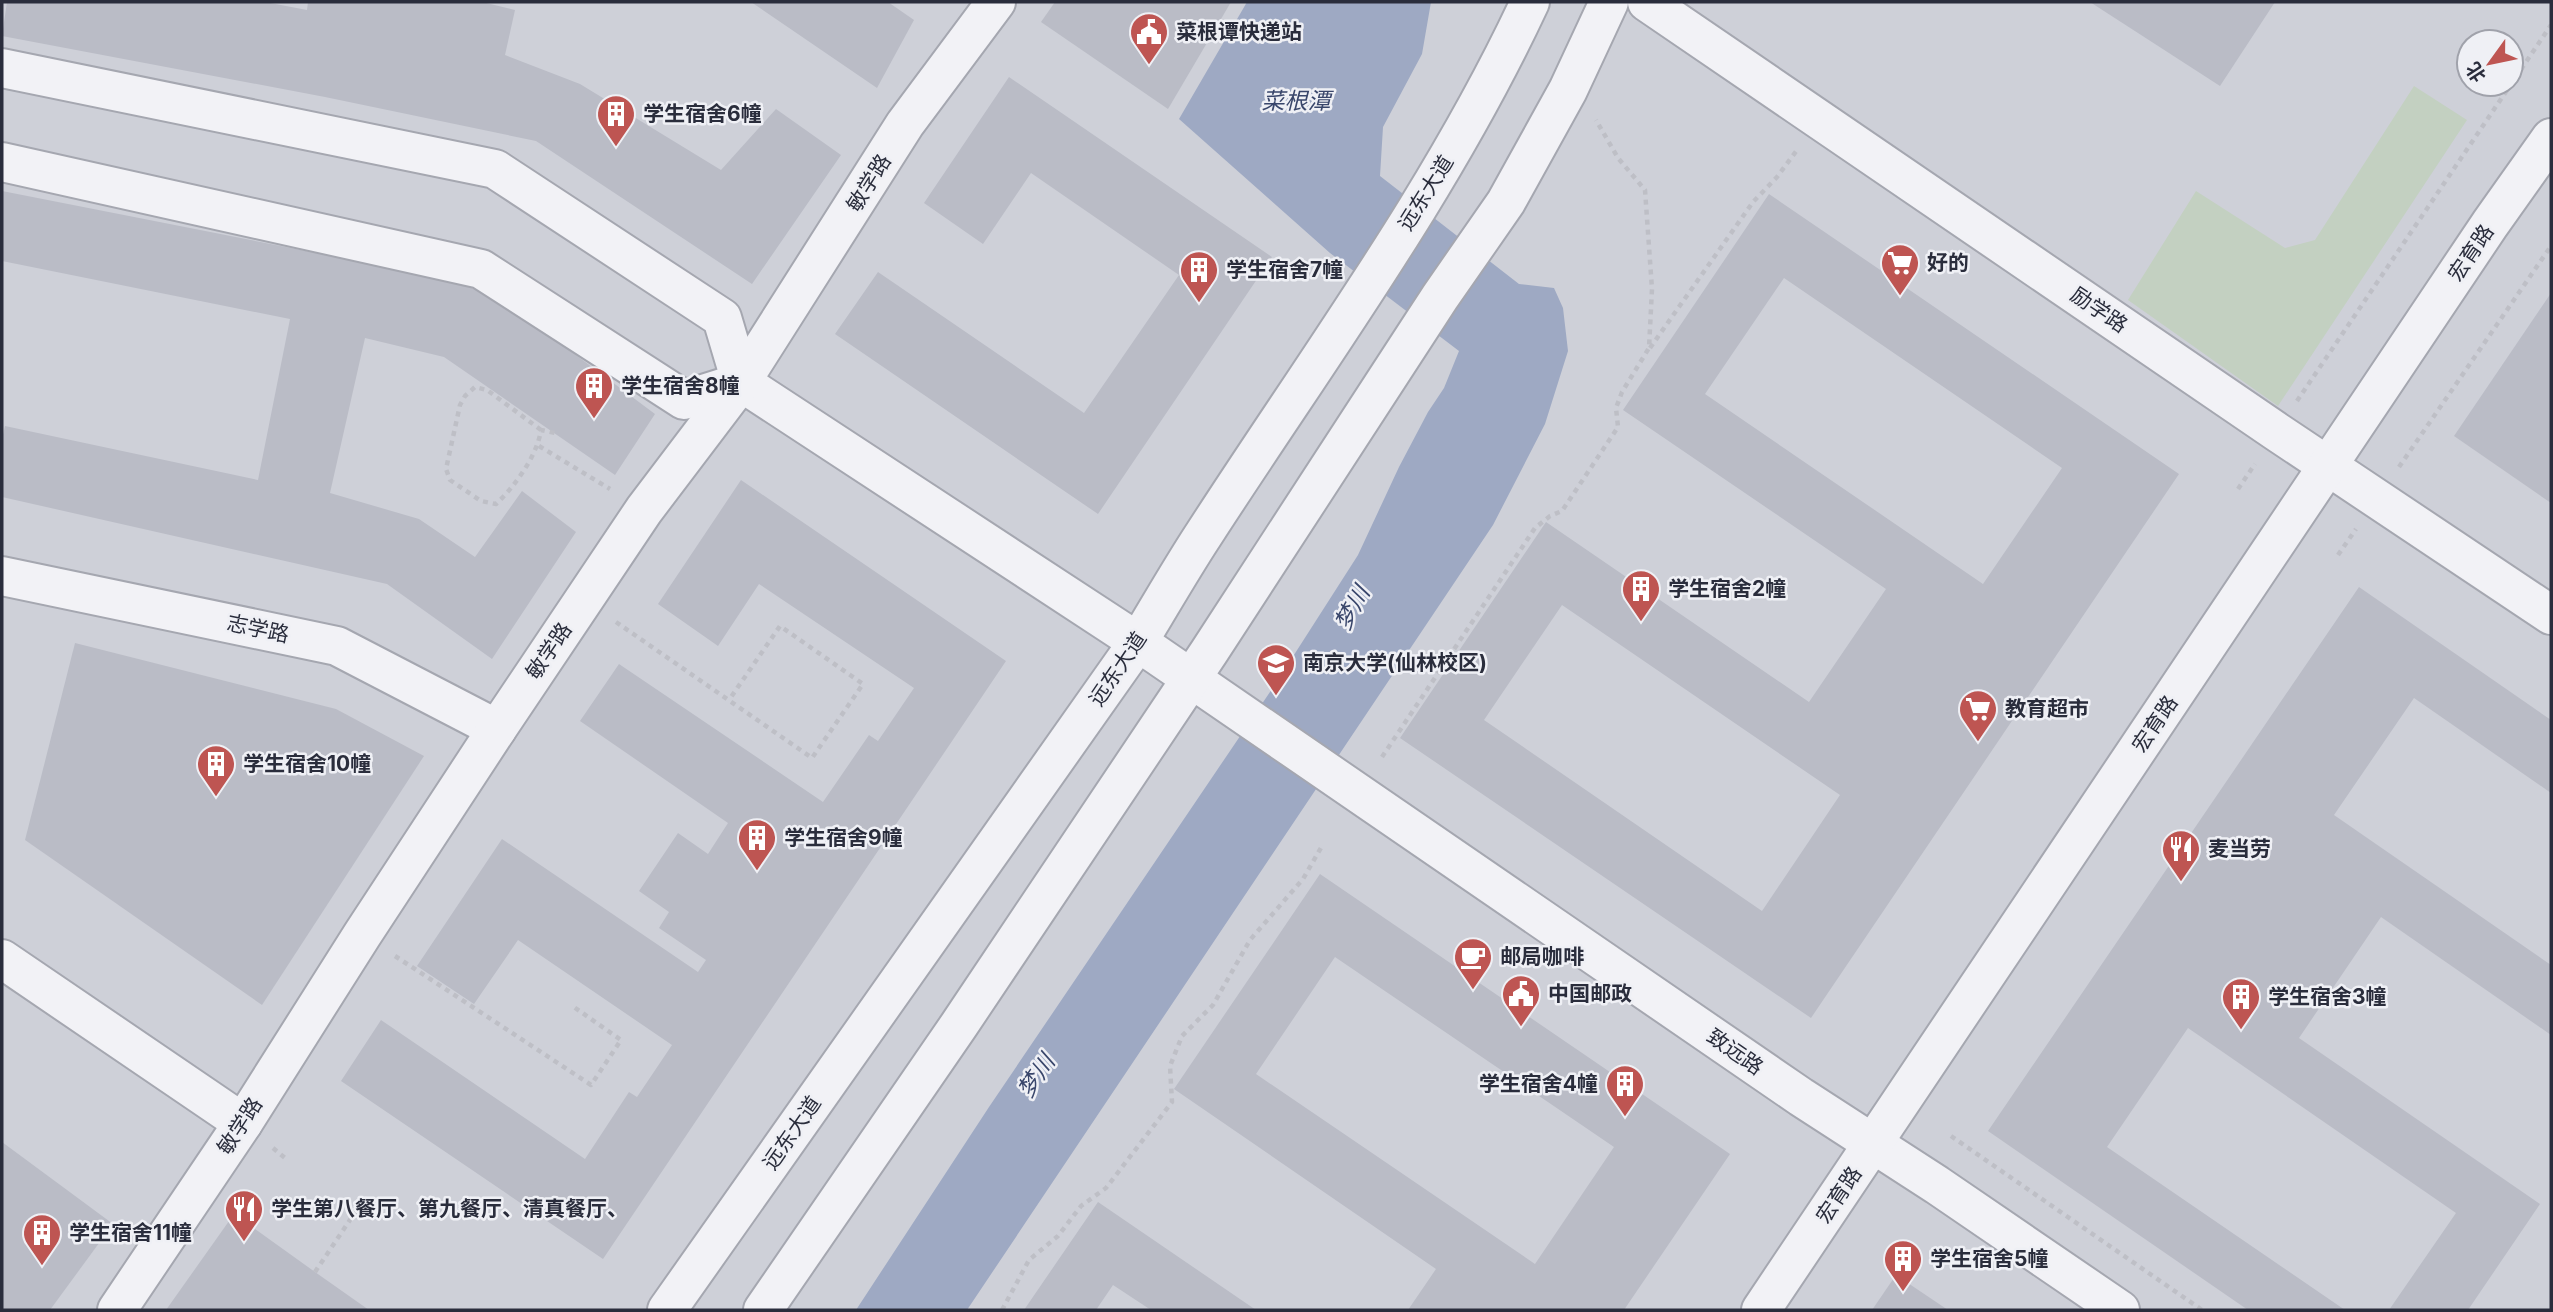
<svg xmlns="http://www.w3.org/2000/svg" width="2553" height="1312" viewBox="0 0 2553 1312" font-family="Inter,'Noto Sans SC',sans-serif">
<rect width="100%" height="100%" fill="#dfe1e7"/>
<!-- built -->
<path fill="#ced0d8" fill-rule="evenodd" d="M2,2H2551V1310H2ZM2469,42H2511V84H2469Z"/>
<!-- green -->
<path fill="#c3d0c1" d="M2414,86L2467,120L2278,406L2128,300L2196,191L2285,248L2315,240Z"/>
<!-- water -->
<path fill="#9ea9c3" d="M1247,2H1431L1422,54L1383,127L1380,176L1519,284L1554,288L1563,308L1568,351L1545,424L1493,525L967,1310H856L989,1107L1276,683L1358,555L1399,467L1428,412L1444,388L1459,351L1330,253L1179,119Z"/>
<!-- building -->
<g fill="#babcc6" fill-rule="evenodd">
<path d="M7,2H265L307,10L308,2H482L515,10L505,55L580,84L721,170L776,109L841,155L752,284L536,141L325,97L2,36Z"/>
<path d="M751,2H888L914,20L877,88Z"/>
<path d="M1055,2H1231L1168,109L1041,22Z"/>
<path d="M2090,2H2275L2220,86Z"/>
<path d="M1009,77L1272,257L1098,514L835,334L878,272L1084,413L1179,275L1031,173L983,244L924,203Z"/>
<path d="M2,191L453,280L506,303L655,414L615,475L444,357L365,338L330,493L419,519L475,557L522,491L576,532L492,659L387,584L2,497V439L5,426L258,480L290,319L2,261Z"/>
<path d="M1769,194L2179,474L1811,1018L1400,738L1546,522L1809,702L1886,589L1623,410ZM1784,278L2062,468L1983,584L1705,394ZM1562,605L1840,795L1762,911L1484,720Z"/>
<path d="M2551,293V503L2454,436Z"/>
<path d="M741,480L1006,661L603,1259L341,1081L381,1020L585,1159L629,1092L637,1097L672,1045L518,940L474,1004L417,966L502,839L698,972L706,960L659,928L669,912L639,891L678,833L708,854L728,823L580,721L619,664L823,802L869,735L878,741L914,688L759,584L718,646L658,604Z"/>
<path d="M2359,587L2551,720V793L2414,698L2334,815L2551,965V1035L2381,917L2299,1038L2540,1204L2468,1310H2389L2456,1213L2188,1028L2107,1147L2345,1310H2248L1988,1131Z"/>
<path d="M75,643L336,709L424,756L262,1005L25,840Z"/>
<path d="M1320,874L1730,1154L1624,1310H1408L1436,1269L1174,1089ZM1335,957L1614,1147L1535,1264L1256,1074Z"/>
<path d="M2,1142L113,1224L50,1310H2Z"/>
<path d="M1098,1202L1256,1310H1151L1113,1285L1096,1310H1024Z"/>
<path d="M234,1214L315,1272L369,1310H166Z"/>
<path d="M1896,1275L1948,1310H1872Z"/>
</g>
<g fill="none" stroke-linecap="round" stroke-linejoin="round">
<defs>
<g id="minor">
<path d="M1647,2L2277,432L2551,615"/>
<path d="M2,68L495,169L722,318L741,382L1138,642L1801,1097L1937,1185L2120,1310"/>
<path d="M2,162L481,269L684,400L741,382"/>
<path d="M2,576L337,646L497,729"/>
<path d="M2,959L243,1123"/>
<path d="M117,1310L243,1123L362,935L497,729L644,510L741,382L905,124L996,2"/>
<path d="M667,1310L1138,642C1160,606 1181,569 1204,534C1317,359 1442,191 1530,2"/>
<path d="M763,1310L959,1025L1209,652L1440,297L1506,202L1568,90L1609,2"/>
<path d="M1761,1310L2490,224L2551,138"/>
</g>
</defs>
<!-- minor casing -->
<use href="#minor" stroke="#a5a7b0" stroke-width="42"/>
<!-- path -->
<g stroke="#bebfc6" stroke-width="4.5" stroke-dasharray="5 5" stroke-linecap="butt">
<path d="M1650,348L1753,202L1777,177L1797,150"/>
<path d="M2297,401L2551,25"/>
<path d="M541,430L487,390L475,387L465,396L460,405L446,469L450,480L481,501L496,504C515,486 537,456 541,430L555,433"/>
<path d="M539,446L610,489"/>
<path d="M2399,467L2551,246"/>
<path d="M2238,489L2255,464"/>
<path d="M2338,555L2356,529"/>
<path d="M616,622L812,758L863,684L780,626L729,700"/>
<path d="M1382,757L1535,528L1550,516L1562,511L1618,427L1616,408L1622,392L1649,348L1652,289L1645,190L1618,158L1596,120"/>
<path d="M395,956L591,1085L621,1040L571,1005"/>
<path d="M1951,1136L2202,1310"/>
<path d="M273,1148L285,1158"/>
<path d="M315,1272L356,1211"/>
<path d="M1002,1310L1029,1260L1058,1236L1081,1206L1106,1188L1172,1102L1170,1066L1182,1036L1213,1005L1250,940L1303,879L1322,846"/>
</g>
<!-- minor -->
<use href="#minor" stroke="#f2f2f6" stroke-width="38"/>
</g>
<!-- icons -->
<defs>
<symbol id="civic-pin" viewBox="-11 -11 22 30"><path d="M0 17L-7.5 6A9.5 9.5 0 1 1 7.5 6Z" fill="#be5552" stroke="#eff0f5"/><path d="M-.6-6.5H3V-4.5H.6V-3L4-1V1h2V6H-6V1h2V-1L-.6-3ZM-1.2 2.5V6h2.4V2.5Z" fill="#fff"/></symbol>
<symbol id="building-pin" viewBox="-11 -11 22 30"><path d="M0 17L-7.5 6A9.5 9.5 0 1 1 7.5 6Z" fill="#be5552" stroke="#eff0f5"/><path d="M-4-6H4V6H1V3H-1V6H-4ZM-2.5-4.3h1.7v1.8h-1.7ZM.8-4.3h1.7v1.8H.8ZM-2.5-1h1.7V.8h-1.7ZM.8-1h1.7V.8H.8Z" fill="#fff"/></symbol>
<symbol id="supermarket-pin" viewBox="-11 -11 22 30"><path d="M0 17L-7.5 6A9.5 9.5 0 1 1 7.5 6Z" fill="#be5552" stroke="#eff0f5"/><path d="M-6-5.5h2.5l.6 2H6L4.5 2H-2.5L-4.4-4H-6ZM-1.5 3.2a1.3 1.3 0 1 0 .1 0ZM3 3.2a1.3 1.3 0 1 0 .1 0Z" fill="#fff"/></symbol>
<symbol id="university-pin" viewBox="-11 -11 22 30"><path d="M0 17L-7.5 6A9.5 9.5 0 1 1 7.5 6Z" fill="#be5552" stroke="#eff0f5"/><path d="M0-5L7-2L0 1L-7-2ZM-4 1L0 2.5L4 1V4Q0 6-4 4Z" fill="#fff"/></symbol>
<symbol id="restaurant-pin" viewBox="-11 -11 22 30"><path d="M0 17L-7.5 6A9.5 9.5 0 1 1 7.5 6Z" fill="#be5552" stroke="#eff0f5"/><path d="M-5-6h1v4h1v-4h1v4h1v-4h1v5L-1.5 .5V6h-2V.5L-5-1ZM5-6V6H3V1.5H1.5Q1.5-4 5-6Z" fill="#fff"/></symbol>
<symbol id="cafe-pin" viewBox="-11 -11 22 30"><path d="M0 17L-7.5 6A9.5 9.5 0 1 1 7.5 6Z" fill="#be5552" stroke="#eff0f5"/><path d="M-5.5-4.5H6V0H3Q3 3.5 0 3.5H-2.5Q-5.5 3.5-5.5 0ZM3-3.2v2h1.7v-2ZM-6 4.5H4V6H-6Z" fill="#fff"/></symbol>
</defs>
<g fill-rule="evenodd">
<use href="#civic-pin" x="1127" y="10" width="44" height="60"/>
<use href="#building-pin" x="594" y="92" width="44" height="60"/>
<use href="#supermarket-pin" x="1878" y="241" width="44" height="60"/>
<use href="#building-pin" x="1177" y="248" width="44" height="60"/>
<use href="#building-pin" x="572" y="364" width="44" height="60"/>
<use href="#building-pin" x="1619" y="567" width="44" height="60"/>
<use href="#university-pin" x="1254" y="641" width="44" height="60"/>
<use href="#supermarket-pin" x="1956" y="687" width="44" height="60"/>
<use href="#building-pin" x="194" y="742" width="44" height="60"/>
<use href="#building-pin" x="735" y="816" width="44" height="60"/>
<use href="#restaurant-pin" x="2159" y="827" width="44" height="60"/>
<use href="#cafe-pin" x="1451" y="935" width="44" height="60"/>
<use href="#civic-pin" x="1499" y="972" width="44" height="60"/>
<use href="#building-pin" x="2219" y="975" width="44" height="60"/>
<use href="#building-pin" x="1603" y="1062" width="44" height="60"/>
<use href="#restaurant-pin" x="222" y="1187" width="44" height="60"/>
<use href="#building-pin" x="20" y="1211" width="44" height="60"/>
<use href="#building-pin" x="1881" y="1237" width="44" height="60"/>
</g>
<g text-anchor="middle" stroke-width="5" stroke-linejoin="round" paint-order="stroke">
<!-- poi labels -->
<g font-size="21" font-weight="bold" fill="#2a2d3c" stroke="#eff0f5" text-anchor="start">
<text x="1176" y="39">菜根谭快递站</text>
<text x="643" y="121">学生宿舍6幢</text>
<text x="1927" y="270">好的</text>
<text x="1226" y="277">学生宿舍7幢</text>
<text x="621" y="393">学生宿舍8幢</text>
<text x="1668" y="596">学生宿舍2幢</text>
<text x="1303" y="670">南京大学(仙林校区)</text>
<text x="2005" y="716">教育超市</text>
<text x="243" y="771">学生宿舍10幢</text>
<text x="784" y="845">学生宿舍9幢</text>
<text x="2208" y="856">麦当劳</text>
<text x="1500" y="964">邮局咖啡</text>
<text x="1548" y="1001">中国邮政</text>
<text x="2268" y="1004">学生宿舍3幢</text>
<text x="1598" y="1091" text-anchor="end">学生宿舍4幢</text>
<text x="271" y="1216">学生第八餐厅、第九餐厅、清真餐厅、</text>
<text x="69" y="1240">学生宿舍11幢</text>
<text x="1930" y="1266">学生宿舍5幢</text>
</g>
<!-- street labels -->
<g font-size="21" fill="#2a2d3c" stroke="#eff0f5">
<text transform="translate(869 183) rotate(-58)" y="7">敏学路</text>
<text transform="translate(1426 193) rotate(-58)" y="7">远东大道</text>
<text transform="translate(2471 253) rotate(-56)" y="7">宏育路</text>
<text transform="translate(2099 310) rotate(34)" y="7">励学路</text>
<text transform="translate(258 629) rotate(12)" y="7">志学路</text>
<text transform="translate(549 651) rotate(-56)" y="7">敏学路</text>
<text transform="translate(1118 669) rotate(-56)" y="7">远东大道</text>
<text transform="translate(2155 724) rotate(-56)" y="7">宏育路</text>
<text transform="translate(1735 1052) rotate(35)" y="7">致远路</text>
<text transform="translate(240 1126) rotate(-57)" y="7">敏学路</text>
<text transform="translate(792 1133) rotate(-55)" y="7">远东大道</text>
<text transform="translate(1839 1195) rotate(-56)" y="7">宏育路</text>
</g>
<!-- water labels -->
<g font-size="23" font-style="italic" fill="#39466b" stroke="#eff0f5">
<text x="1296" y="109">菜根潭</text>
<text transform="translate(1352 608) rotate(-61)" y="8">梦川</text>
<text transform="translate(1036 1076) rotate(-56)" y="8">梦川</text>
</g>
</g>
<!-- border -->
<rect width="2553" height="1312" fill="none" stroke="#2a2d3c" stroke-width="7"/>
<!-- north arrow -->
<g transform="translate(2490 63) rotate(237)"><circle r="33" fill="#eff0f5" stroke="#a0a2ab" stroke-width="2"/>
<path d="M0-5L12 26L0 18L-12 26Z" fill="#be5552"/>
<text y="-10" font-size="19" font-weight="bold" text-anchor="middle" fill="#2a2d3c">北</text>
</g>
</svg>
